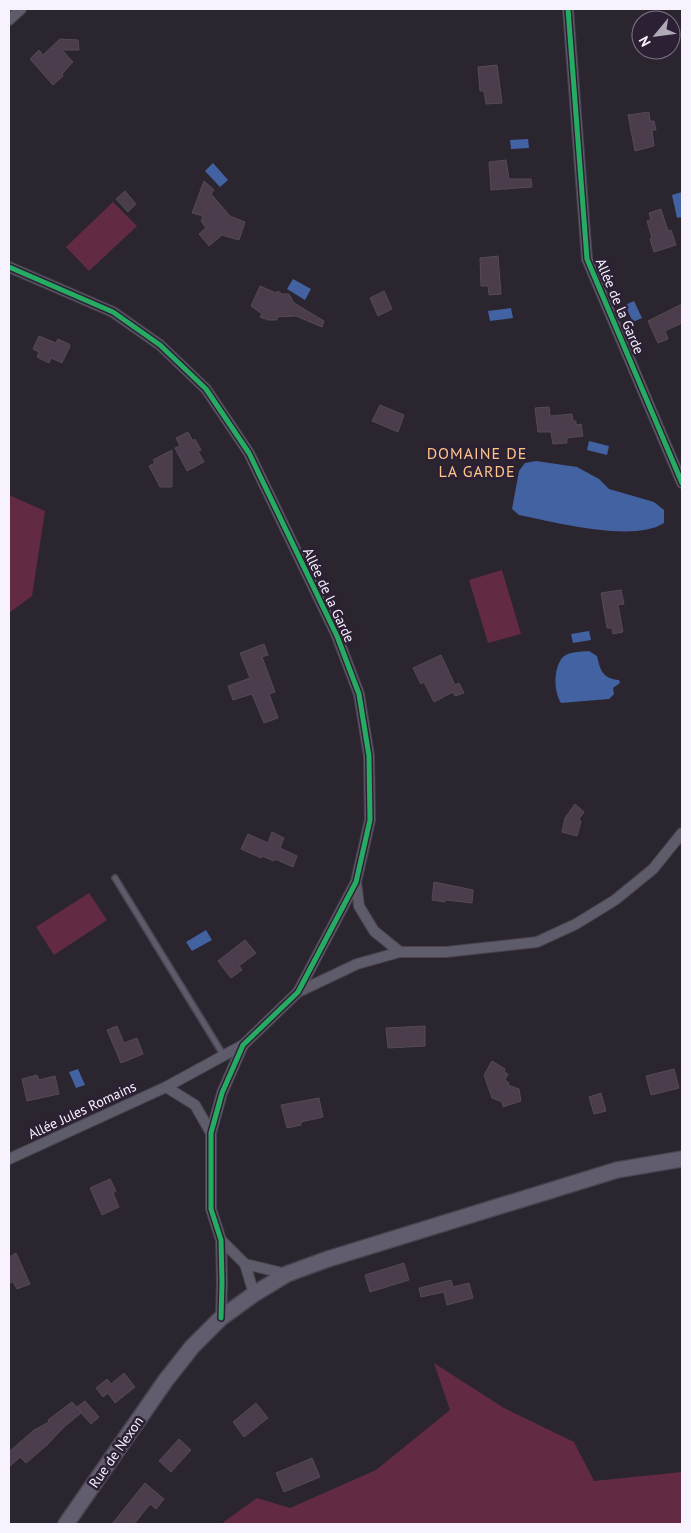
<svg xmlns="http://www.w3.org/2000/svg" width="691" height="1533" viewBox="0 0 691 1533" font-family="'PT Sans',sans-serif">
<rect width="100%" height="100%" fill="#2b2530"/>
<!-- green -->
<g fill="#622b43">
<path d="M113,202L137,226L89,271L66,247Z"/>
<path d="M9,495L45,511L32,596L9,613Z"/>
<path d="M502,570L521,634L488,643L469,580Z"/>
<path d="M89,893L107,920L54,955L36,927Z"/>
<path d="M434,1363L504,1408L574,1442L594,1481L682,1472V1524H221L257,1498L290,1508L376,1470L450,1410Z"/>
</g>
<!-- water -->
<g fill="#4262a1">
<path d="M528,139L529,148L511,149L510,140Z"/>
<path d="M213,163L228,180L220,187L205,171Z"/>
<path d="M682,192V217L677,218L672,195Z"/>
<path d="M293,279L311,289L305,300L287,289Z"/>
<path d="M634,301L642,318L633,322L625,305Z"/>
<path d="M511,308L513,318L490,321L488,311Z"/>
<path d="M589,441L609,446L607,455L587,450Z"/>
<path d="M536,461L577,467L599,479L609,489L654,502L664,510V523C634,543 553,522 519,515L512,509L519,471L525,463Z"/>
<path d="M589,631L591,640L573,643L571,634Z"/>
<path d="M589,651L597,656C600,670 603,679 619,680L620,683L613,688L614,694L609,699L561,703C554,691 553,670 562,658C568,651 582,652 589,651Z"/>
<path d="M206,930L212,940L192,951L186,942Z"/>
<path d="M78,1069L85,1085L76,1088L69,1072Z"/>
</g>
<!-- building -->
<g fill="#4c3d4d" stroke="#534b54">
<path d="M60,39L78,40L79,50H62L73,62L62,74L63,76L53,85L30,59L39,50L43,55Z"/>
<path d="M497,65L502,103L486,104L484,91H480L478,67Z"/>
<path d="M649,112L650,121H654L656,130H652L654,146L635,151L628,115Z"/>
<path d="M506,160L509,179H531L532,187L491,190L489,162Z"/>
<path d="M204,181L214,190L211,194L230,216L245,222L239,240L222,235L209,246L199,234L206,228L201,221L203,216L192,213Z"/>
<path d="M125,191L136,204L128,212L116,199Z"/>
<path d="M661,209L668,231L671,230L676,245L654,252L650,239L652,238L647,221L651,220L649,213Z"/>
<path d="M498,256L501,294L489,295L488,286H481L480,258Z"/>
<path d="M260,286L276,293L278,291L282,294H289L294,303L324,321L322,327L296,316L277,317V320H268L260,317L262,314L251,306Z"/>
<path d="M384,291L392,309L378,316L370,298Z"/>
<path d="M682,304V323L665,331L668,339L658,343L648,321Z"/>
<path d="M39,336L56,343L58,339L69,344L70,346L62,363L51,358L49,363L37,357L39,352L33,349Z"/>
<path d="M380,405L404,415L398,432L372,421Z"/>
<path d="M549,407L550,416L572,414L573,421H576V425L581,424L583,436L567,438V443L553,444L551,432H538L535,408Z"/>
<path d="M188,432L193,441L195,439L201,450L198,451L204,462L187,471L175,448L180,446L176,438Z"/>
<path d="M172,450V487H160L149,466L155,463L153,460Z"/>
<path d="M621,590L624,604L618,605L623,632L613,634L612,628H607L601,593Z"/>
<path d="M264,644L268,655L262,657L275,692L269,694L278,718L264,723L252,694L233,700L228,686L250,678L240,653Z"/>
<path d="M441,655L455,685L459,683L464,693L455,696L453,692L434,702L424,682L421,684L413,668Z"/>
<path d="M575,804L584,812L579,819L581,821L577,836L562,832L565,818Z"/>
<path d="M272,832L284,838L280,848L297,856L293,867L275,859L274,861L262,856L261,858L241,849L248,834L268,843Z"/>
<path d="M434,882L473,890L472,903L446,900L445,902L432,900Z"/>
<path d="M245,940L256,953L239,966L242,970L231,978L218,961Z"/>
<path d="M117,1026L124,1043L137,1038L143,1054L121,1063L107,1030Z"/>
<path d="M425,1026V1046L388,1048L386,1028Z"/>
<path d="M492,1061L505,1069L504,1072L508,1074L505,1080L509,1083L508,1085L519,1089L521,1101L503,1107L502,1102L492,1098L484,1075Z"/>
<path d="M674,1069L679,1088L651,1095L646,1076Z"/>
<path d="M37,1075L39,1080L55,1076L59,1094L27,1101L22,1079Z"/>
<path d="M601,1093L606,1111L594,1114L589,1097Z"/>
<path d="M319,1098L323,1117L301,1122V1125L287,1128L281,1105Z"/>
<path d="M110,1179L116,1191L113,1193L119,1207L102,1215L90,1188Z"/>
<path d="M16,1253L30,1284L17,1289L13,1282L9,1283V1257Z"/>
<path d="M404,1263L409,1280L370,1292L365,1275Z"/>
<path d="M451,1280L453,1287L469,1283L473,1298L447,1305L444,1292L421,1297L419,1288Z"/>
<path d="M124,1373L135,1387L115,1403L108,1393L103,1397L96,1388L107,1379L111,1384Z"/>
<path d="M85,1401L99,1417L91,1424L81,1413L64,1427L47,1445L26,1463L20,1457L9,1467V1452L34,1430L49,1422L48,1420L72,1402L81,1412L77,1407Z"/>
<path d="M256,1403L268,1418L244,1437L233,1422Z"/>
<path d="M179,1439L191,1450L171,1472L159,1461Z"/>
<path d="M312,1458L320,1477L284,1492L276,1473Z"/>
<path d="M145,1483L164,1499L156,1509L150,1504L134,1524H112Z"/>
</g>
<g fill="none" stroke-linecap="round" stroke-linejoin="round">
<defs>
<path id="service" d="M115,878L224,1056"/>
<g id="minor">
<path d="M568,9L587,259L682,483"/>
<path d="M9,20L21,9"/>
<path d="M9,267L113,312L160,345L206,389L249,453L337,636L359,694L369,756L370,820L356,882L298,992L243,1045L222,1093L211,1133V1209L221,1240L222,1282L221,1318"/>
<path d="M400,952H446L537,942L576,924L615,900L653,869L682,833"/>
<path d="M298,992L357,964L400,952L374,931L359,906L356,882"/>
<path d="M166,1087L195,1105L211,1133"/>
<path d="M9,1159L166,1087L243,1045"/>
<path d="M221,1240L245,1264L287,1274"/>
<path d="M245,1264L254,1294"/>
</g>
<path id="secondary" d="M66,1524L166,1380L192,1347L221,1318L254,1294L287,1274L328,1259L617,1170L682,1159"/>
</defs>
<!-- service casing -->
<use href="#service" stroke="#48434c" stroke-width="8"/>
<!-- minor casing -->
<use href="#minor" stroke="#48434c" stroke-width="12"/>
<!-- secondary casing -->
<use href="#secondary" stroke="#48434c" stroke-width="18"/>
<!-- service -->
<use href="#service" stroke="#5e5c6b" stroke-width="5"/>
<!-- minor -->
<use href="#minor" stroke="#5e5c6b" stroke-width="10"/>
<!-- secondary -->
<use href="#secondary" stroke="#615d6f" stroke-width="15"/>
<defs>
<g id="cycleway">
<path d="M568,9L587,259L682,483"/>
<path d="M9,267L113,312L160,345L206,389L249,453L337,636L359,694L369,756L370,820L356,882L298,992L243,1045L222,1093L211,1133V1209L221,1240L222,1282L221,1318"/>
</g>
</defs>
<!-- cycleway casing -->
<use href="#cycleway" stroke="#2c2035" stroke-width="8"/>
<!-- cycleway -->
<use href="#cycleway" stroke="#26ab63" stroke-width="5"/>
</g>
<g text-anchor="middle" stroke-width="5" stroke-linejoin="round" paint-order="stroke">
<!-- street labels -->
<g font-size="14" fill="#f8f2fe" stroke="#2c2035">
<text transform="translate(620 306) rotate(67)" y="5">Allée de la Garde</text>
<text transform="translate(329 595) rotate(65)" y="5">Allée de la Garde</text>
<text transform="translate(82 1110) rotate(-25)" y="5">Allée Jules Romains</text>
<text transform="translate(116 1452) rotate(-55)" y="5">Rue de Nexon</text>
</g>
<!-- quarter labels -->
<g font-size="16" letter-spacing="1" fill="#fdc688" stroke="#2c2035">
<text x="477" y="459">DOMAINE DE<tspan x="477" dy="18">LA GARDE</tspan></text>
</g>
</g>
<!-- border -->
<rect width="691" height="1533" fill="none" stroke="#f8f2fe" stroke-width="20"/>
<!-- north arrow -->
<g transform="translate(656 35) rotate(241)"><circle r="24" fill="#2c2035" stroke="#7e7485"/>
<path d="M0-4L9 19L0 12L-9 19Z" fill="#b0aab6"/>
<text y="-8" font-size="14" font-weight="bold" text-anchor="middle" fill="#f8f2fe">N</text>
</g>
</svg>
